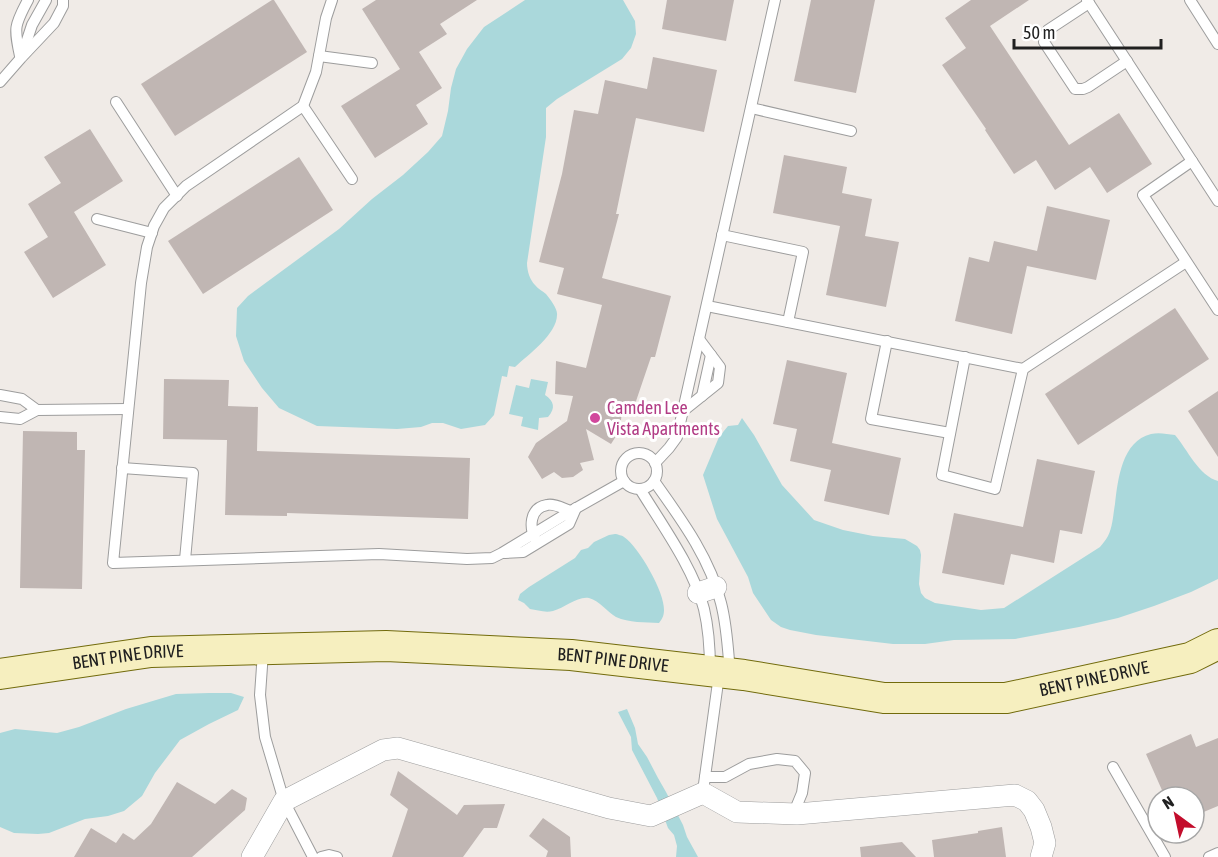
<svg xmlns="http://www.w3.org/2000/svg" width="1218" height="857" viewBox="0 0 1218 857" font-family="'Asap Condensed',sans-serif">
<rect width="100%" height="100%" fill="#f0ebe7"/>
<!-- water -->
<g fill="#aad8db">
<path d="M525,0H623L635,21L636,34L631,48L622,59L557,99L546,108V137L527,263C527,271 530,280 535,285C538,289 543,291 546,294C550,299 558,309 557,315C557,334 528,355 515,367L509,366L507,377L502,376L494,415L485,425L461,429L443,423H432L421,427L397,429L317,426L279,408L262,388L244,361L236,336L237,308L248,296L339,229L372,199L403,175L428,152L442,136L448,111L451,88L456,69L467,49L484,27Z"/>
<path d="M531,379L548,382L545,395C554,401 556,408 548,417L539,418L538,430L521,426L523,417L509,414L516,385L529,388Z"/>
<path d="M742,418L754,435L782,485L814,520L843,530L873,536L905,539L917,546L920,550L921,555L919,584L921,593L925,598L935,603L981,610L1004,608L1100,547C1103,543 1106,540 1108,536C1113,526 1113,515 1115,504C1118,479 1122,441 1151,434C1159,432 1167,434 1175,435C1187,449 1199,476 1218,481V579L1191,592L1154,606L1118,618L1079,627L1015,639L954,640L925,644H893L816,635L790,630L781,627L771,620L753,593L748,577L717,519L703,475L719,437L728,426L738,425Z"/>
<path d="M615,534C617,534 623,536 624,537C639,547 665,593 664,610C664,616 662,619 659,623C645,622 629,623 616,617C607,612 600,601 589,598C577,596 565,608 553,611C545,613 537,610 530,609L524,603L518,600L520,594L529,587L575,558L581,550L588,548L594,542L609,535Z"/>
<path d="M209,693H231L244,697L238,710L209,724L180,740L155,773L142,796L124,811L108,816L85,819L49,833L38,834L14,833L0,827V733L15,729L57,733L79,727L126,709L176,694Z"/>
<path d="M627,709L635,728L638,744L647,757L658,778L666,792L683,825L687,837L698,857H676L677,846L674,835L668,828L657,798L632,750L631,737L618,712Z"/>
</g>
<!-- building -->
<g fill="#c0b6b3">
<path d="M272,0H274L307,52L175,136L141,84Z"/>
<path d="M376,0H477L440,24L447,34L419,52L442,88L416,105L428,124L375,158L341,106L400,69L362,9Z"/>
<path d="M667,0H734L726,41L662,29Z"/>
<path d="M811,0H875L856,93L794,81Z"/>
<path d="M971,0H1029L990,26L1069,145L1119,113L1152,164L1107,193L1090,167L1055,190L1036,160L1014,174L985,130L986,129L942,65L966,48L945,18Z"/>
<path d="M653,57L717,70L704,132L636,118L616,214H619L602,278L671,296L655,357H651L633,410H622L620,430L611,444L586,429L594,460L580,463L583,470L573,477L562,478L554,472L542,479L528,457L536,443L567,421L573,396L555,394L556,361L586,368L602,305L557,294L564,268L539,262L562,174L574,110L598,114L605,80L647,89Z"/>
<path d="M90,129L123,181L74,212L106,265L53,298L24,252L48,237L28,204L61,183L44,157Z"/>
<path d="M784,155L847,167L842,193L872,199L865,236L899,242L886,307L826,295L840,226L773,213Z"/>
<path d="M299,157L333,210L203,294L168,241Z"/>
<path d="M1047,206L1110,220L1096,280L1027,266L1012,334L955,321L969,257L989,262L994,241L1037,251Z"/>
<path d="M1175,308L1209,359L1078,445L1045,394Z"/>
<path d="M787,360L847,373L832,443L901,458L889,515L824,501L831,470L790,461L797,429L773,424Z"/>
<path d="M164,379L229,380L228,406L258,407L257,451L470,458L468,519L287,513V516L225,515L227,440L163,439Z"/>
<path d="M1218,391V457L1188,411Z"/>
<path d="M23,431L77,432V450H85L82,589L20,588Z"/>
<path d="M1037,459L1095,471L1082,534L1060,530L1054,563L1011,554L1004,585L942,573L954,513L1023,527Z"/>
<path d="M1191,734L1196,747L1218,738V806L1194,816V797H1165L1146,754Z"/>
<path d="M398,771L457,815L464,805L505,804L497,828H484L463,857H392L408,809L390,795Z"/>
<path d="M177,782L215,804L232,789L247,798L245,810L192,857H74L91,828L116,843L123,833L134,840L151,824Z"/>
<path d="M543,818L570,837L571,857H546L548,851L529,836Z"/>
<path d="M1002,827L1006,857H934L932,840L978,833V831Z"/>
<path d="M902,842L916,857H861L860,847Z"/>
</g>
<g fill="none" stroke-linecap="round" stroke-linejoin="round">
<defs>
<g id="lane">
<path d="M332,0L326,18L316,72L303,106L186,186L164,208L154,226L147,247L141,283L113,563L379,554L467,559L492,558L502,553L571,511L624,481"/>
<path d="M1087,0L1192,161L1143,195L1218,310"/>
<path d="M1190,0L1218,44"/>
<path d="M1089,3L1048,30L1045,35L1044,42L1075,89H1083L1088,87L1127,61"/>
<path d="M22,55L32,25L46,0"/>
<path d="M20,56C14,28 14,26 28,0"/>
<path d="M319,56L372,63"/>
<path d="M0,82L21,58L54,23L63,6V0"/>
<path d="M116,102L177,196"/>
<path d="M303,106L352,179"/>
<path d="M751,108L851,131"/>
<path d="M1192,161L1218,201"/>
<path d="M97,219L152,233"/>
<path d="M722,235L803,252L788,322"/>
<path d="M707,306L1023,369L1186,262"/>
<path d="M887,341L871,419L950,433"/>
<path d="M965,357L942,475L995,489L1023,369"/>
<path d="M0,395L22,399L37,410"/>
<path d="M702,396L711,355"/>
<path d="M683,411L718,383L720,367L699,339"/>
<path d="M0,417L20,419L37,410L128,409"/>
<circle cx="639" cy="471" r="18"/>
<path d="M655,463L669,448L677,437L775,0"/>
<path d="M122,468L193,473L185,560"/>
<path d="M654,481C681,519 710,558 721,603C727,626 728,650 730,673"/>
<path d="M640,489C662,525 694,569 704,609C709,630 710,650 710,670"/>
<path d="M536,541C529,528 529,508 547,505C554,503 564,509 571,511"/>
<path d="M505,553L523,552L569,524L576,508"/>
<path d="M263,652L260,695L265,737L284,801L313,857"/>
<path d="M1113,767L1165,857"/>
<path d="M705,777H725L749,764L777,759L795,761L805,773L802,793L797,805V814"/>
<path d="M704,784L719,675"/>
<path d="M321,857L329,855L337,857"/>
<path d="M1209,857L1218,853"/>
</g>
<g id="street">
<path d="M698,593L716,587"/>
<path d="M252,857L284,801L383,750L398,748L609,808L651,816L703,793L737,812L797,814L1015,795L1027,801L1034,810L1041,827L1045,843L1041,857"/>
</g>
<g id="secondary">
<path id="s1" d="M0,674L151,652L386,646L571,655L744,675L884,698H1006L1190,658L1218,644"/>
</g>
</defs>
<!-- lane casing -->
<use href="#lane" stroke="#9d9d9d" stroke-width="12"/>
<!-- street casing -->
<use href="#street" stroke="#9d9d9d" stroke-width="22"/>
<!-- secondary casing -->
<use href="#secondary" stroke="#726b0c" stroke-width="32"/>
<!-- lane -->
<use href="#lane" stroke="#fff" stroke-width="10"/>
<!-- street -->
<use href="#street" stroke="#fff" stroke-width="21"/>
<!-- secondary -->
<use href="#secondary" stroke="#f6efbf" stroke-width="30"/>
</g>
<!-- markers -->
<circle fill="#d1479c" stroke="#fff" stroke-width="2" cx="595" cy="418" r="6"/>
<g text-anchor="middle" stroke-width="6" stroke-linejoin="round" paint-order="stroke">
<!-- hotel labels -->
<g font-size="18" fill="#b23c85" stroke="#fff" text-anchor="start">
<text x="607" y="414">Camden Lee<tspan x="607" dy="21">Vista Apartments</tspan></text>
</g>
<!-- street labels -->
<g font-size="18" fill="#202020" stroke="#fff">
<text dy="6" stroke="none"><textPath href="#s1" startOffset="129">BENT PINE DRIVE</textPath></text>
<text dy="6" stroke="none"><textPath href="#s1" startOffset="615">BENT PINE DRIVE</textPath></text>
<text dy="6" stroke="none"><textPath href="#s1" startOffset="1101">BENT PINE DRIVE</textPath></text>
</g>
</g>
<!-- north arrow -->
<g transform="translate(1176 815) rotate(327)"><circle r="28" fill="#ffffff" stroke="#a6a6a6" stroke-width="1.5"/>
<path d="M0-4.5L10 22L0 15L-10 22Z" fill="#c30d2c"/>
<text y="-9" font-size="16" font-weight="bold" text-anchor="middle" fill="#202020">N</text>
</g>
<!-- scale -->
<path d="M1014 39v9h147v-9" fill="none" stroke="#202020" stroke-width="3"/>
<text x="1023" y="39" font-size="18" fill="#202020" stroke="#ffffff" stroke-width="4.5" paint-order="stroke">50 m</text>
</svg>
